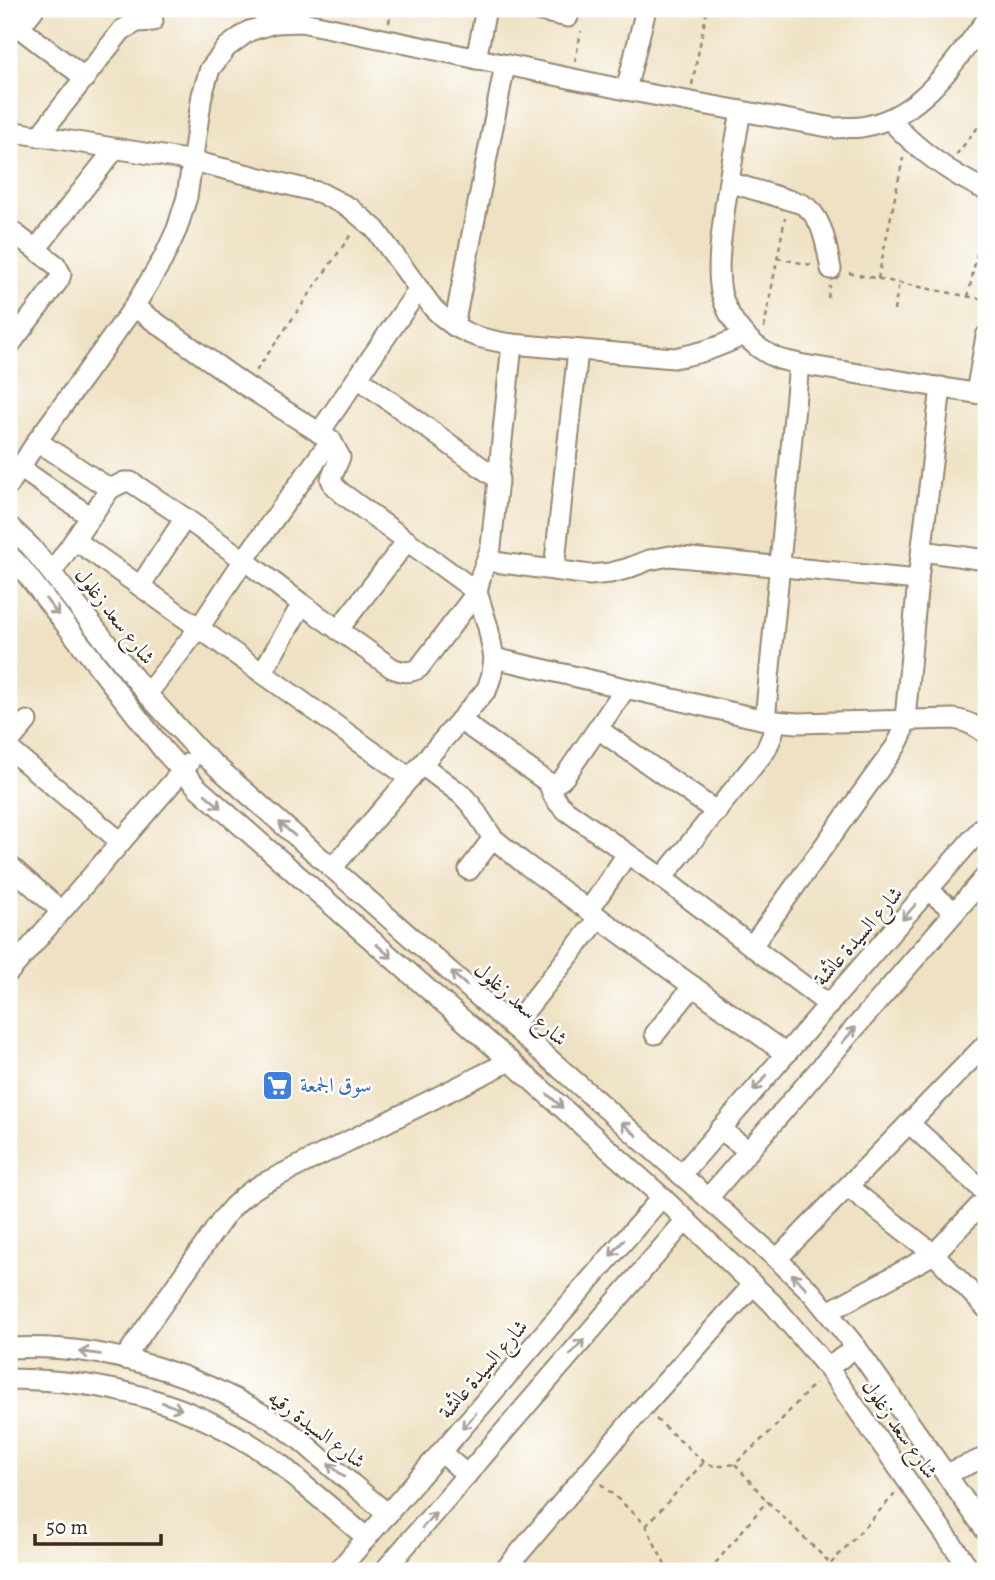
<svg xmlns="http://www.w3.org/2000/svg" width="995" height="1580" viewBox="0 0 995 1580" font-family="Alegreya,Amiri,serif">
<rect width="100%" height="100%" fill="#fff"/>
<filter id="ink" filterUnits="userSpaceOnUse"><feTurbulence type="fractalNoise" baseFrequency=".0143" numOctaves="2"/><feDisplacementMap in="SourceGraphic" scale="14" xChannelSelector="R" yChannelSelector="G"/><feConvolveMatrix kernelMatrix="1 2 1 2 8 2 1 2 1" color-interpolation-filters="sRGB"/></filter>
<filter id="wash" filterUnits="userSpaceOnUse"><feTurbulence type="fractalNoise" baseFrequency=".00686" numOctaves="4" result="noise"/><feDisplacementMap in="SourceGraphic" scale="28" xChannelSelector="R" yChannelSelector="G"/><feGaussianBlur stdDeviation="1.57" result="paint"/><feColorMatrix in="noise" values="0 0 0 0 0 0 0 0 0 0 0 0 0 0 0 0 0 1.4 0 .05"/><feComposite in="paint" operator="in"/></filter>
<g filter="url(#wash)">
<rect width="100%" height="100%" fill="#efe2c4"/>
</g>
<g filter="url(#ink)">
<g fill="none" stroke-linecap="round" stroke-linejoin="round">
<defs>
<g id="minor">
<path d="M531,9L568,17"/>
<path d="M9,20L85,78"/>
<path d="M19,28L34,9"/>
<path d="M476,59L486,9"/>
<path d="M626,90L646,9"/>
<path d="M741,111C735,143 730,175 725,206C722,233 716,265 721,292C728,321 751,348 779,359C785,361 793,362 799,364L986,395"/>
<path d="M889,119C918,150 948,173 986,190"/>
<path d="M9,131L193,161L321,193L350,208L375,229L433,308C457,333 478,339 512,344L674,358C702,353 719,347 744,335"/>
<path d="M39,136L122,30L137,22L153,21"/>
<path d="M729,182L802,204C824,217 826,246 831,269"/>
<path d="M9,229L56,265L61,274L59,280L9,346"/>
<path d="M36,249L115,149"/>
<path d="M134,307L246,386L331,440L340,457L331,479L334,486L343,494L477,592L488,627L494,658L492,674L487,689L332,868"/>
<path d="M454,326L505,65"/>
<path d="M358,378L499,480"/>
<path d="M976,393L986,336"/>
<path d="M319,433L419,289"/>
<path d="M37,441L110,489L124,482H131L185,518L244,560L302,604L392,668C402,672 409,674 419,668L477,592L481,575L491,547L512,344"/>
<path d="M20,468L91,517"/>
<path d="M9,485L37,441L134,307L163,259L177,229L187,197L202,95L210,69L227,47L249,31L275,23L302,22L626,90L834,128C843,127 853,128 861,127C921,118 952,64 986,21"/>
<path d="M9,526L31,547L147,694L199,751L777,1259L812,1293L856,1347L986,1531"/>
<path d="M75,540L410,778"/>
<path d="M922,551L986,560"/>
<path d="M9,555L20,566L164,751L198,788L510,1061L662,1197L772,1303L828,1368L971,1571"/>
<path d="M487,561L590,575L610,573L626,569L649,560L670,556L918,580"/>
<path d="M554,570L578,350"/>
<path d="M52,572L110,489"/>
<path d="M140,586L185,518"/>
<path d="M338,630L407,541"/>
<path d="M494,658L765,720L797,723L954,719C967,721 977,726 986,734"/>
<path d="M262,673L302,604"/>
<path d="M147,694L199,628L244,560L331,440"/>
<path d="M460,720L546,781C554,786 559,783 565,776L625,689"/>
<path d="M765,720L799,364"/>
<path d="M598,729L717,812"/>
<path d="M9,742L27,721"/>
<path d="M9,749L121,842"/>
<path d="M422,765L462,795L472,806L493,838L521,861L786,1054"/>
<path d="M549,783C552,796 557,803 567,811L662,878L829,1005"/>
<path d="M9,865L61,911"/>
<path d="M469,870L493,838"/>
<path d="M662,878L766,750L772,736L776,721"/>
<path d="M928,890L955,912"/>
<path d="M589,910L627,854"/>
<path d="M752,946L896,746L902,734L905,719L918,580L941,387"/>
<path d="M9,972L189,763"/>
<path d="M513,1026L599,918"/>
<path d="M655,1034L693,986"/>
<path d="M910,1124L986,1193"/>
<path d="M720,1129L749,1151"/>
<path d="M681,1175L986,823"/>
<path d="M848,1187L934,1254L986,1308"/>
<path d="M708,1198L986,876"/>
<path d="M777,1259L986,1044"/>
<path d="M828,1312L934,1254L986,1199"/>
<path d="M9,1348C107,1343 210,1376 290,1432C301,1440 312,1450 322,1459C344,1477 366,1496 388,1514"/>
<path d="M124,1359L224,1217C235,1203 246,1193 262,1184L510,1061"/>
<path d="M828,1368L856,1347"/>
<path d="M9,1379C107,1380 191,1402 272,1458C284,1466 294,1477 305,1486C326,1503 346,1520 367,1538"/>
<path d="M441,1452L467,1475"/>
<path d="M946,1474L986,1457"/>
<path d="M338,1571L662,1197"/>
<path d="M384,1571L686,1220"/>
<path d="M504,1571L643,1407L753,1285"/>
</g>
</defs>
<!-- minor casing -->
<use href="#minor" stroke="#958671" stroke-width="23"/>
<!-- path -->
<g stroke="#958671" stroke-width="2.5" stroke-dasharray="5 5" stroke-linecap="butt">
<path d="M389,23L391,9"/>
<path d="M575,62L581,31"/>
<path d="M692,85L707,9"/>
<path d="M956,155L986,117"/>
<path d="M777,258L811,265"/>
<path d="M849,273L986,300"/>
<path d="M878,279L903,158"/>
<path d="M968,297L986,209"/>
<path d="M828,298L830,286"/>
<path d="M894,311L899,283"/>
<path d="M764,328L785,218"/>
<path d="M256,371L352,233"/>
<path d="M656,1419L704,1462L714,1466H724L735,1464L772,1430L815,1383"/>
<path d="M735,1464L767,1501L831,1564"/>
<path d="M601,1484L637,1516L646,1526L668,1571"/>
<path d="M646,1526L704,1462"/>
<path d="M709,1571L767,1501"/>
<path d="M824,1571L895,1494"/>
</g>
<!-- minor -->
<use href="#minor" stroke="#fff" stroke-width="19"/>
</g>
<!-- one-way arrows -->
<defs><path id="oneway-shaft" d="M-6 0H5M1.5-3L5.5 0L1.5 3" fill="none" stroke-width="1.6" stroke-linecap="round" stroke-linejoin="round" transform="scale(1.75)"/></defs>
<g stroke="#a79f9a">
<use href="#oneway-shaft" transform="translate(52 607) rotate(52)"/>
<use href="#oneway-shaft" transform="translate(213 801) rotate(41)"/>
<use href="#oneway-shaft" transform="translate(287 829) rotate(-139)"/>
<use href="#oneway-shaft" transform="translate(909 912) rotate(131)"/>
<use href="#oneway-shaft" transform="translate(384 951) rotate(41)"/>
<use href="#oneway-shaft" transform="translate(459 979) rotate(-139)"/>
<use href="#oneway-shaft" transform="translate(849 1035) rotate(-49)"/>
<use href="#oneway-shaft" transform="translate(760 1083) rotate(131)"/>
<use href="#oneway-shaft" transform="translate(555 1101) rotate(42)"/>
<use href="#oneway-shaft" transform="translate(629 1129) rotate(-139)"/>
<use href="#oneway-shaft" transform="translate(617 1248) rotate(131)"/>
<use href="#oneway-shaft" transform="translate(799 1281) rotate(-135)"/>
<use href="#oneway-shaft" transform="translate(577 1347) rotate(-49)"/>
<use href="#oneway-shaft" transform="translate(90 1353) rotate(-172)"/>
<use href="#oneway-shaft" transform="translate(172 1406) rotate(20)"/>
<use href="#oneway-shaft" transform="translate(469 1421) rotate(131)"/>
<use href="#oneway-shaft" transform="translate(336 1470) rotate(-140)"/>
<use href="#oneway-shaft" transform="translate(429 1520) rotate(-49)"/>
</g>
</g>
<!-- icons -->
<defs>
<symbol id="supermarket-square" viewBox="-11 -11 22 22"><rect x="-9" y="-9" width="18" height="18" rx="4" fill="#3f7fe0" stroke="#fff"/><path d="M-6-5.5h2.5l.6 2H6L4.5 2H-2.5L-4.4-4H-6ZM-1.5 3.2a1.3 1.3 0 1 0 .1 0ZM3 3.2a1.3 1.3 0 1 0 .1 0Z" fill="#fff"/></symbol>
</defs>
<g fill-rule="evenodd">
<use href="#supermarket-square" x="260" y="1068" width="35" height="35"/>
</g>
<g text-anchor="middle" stroke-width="5" stroke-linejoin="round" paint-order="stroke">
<!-- street labels -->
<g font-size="21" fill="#3b2a1e" stroke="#fff">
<text transform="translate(115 616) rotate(52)" y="7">شارع سعد زغلول</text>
<text transform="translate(858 936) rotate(-49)" y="7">شارع السيدة عائشة</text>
<text transform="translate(521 1004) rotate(41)" y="7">شارع سعد زغلول</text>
<text transform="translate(483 1369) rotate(-49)" y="7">شارع السيدة عائشة</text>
<text transform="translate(317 1429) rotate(37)" y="7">شارع السيدة رقيه</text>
<text transform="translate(900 1429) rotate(55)" y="7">شارع سعد زغلول</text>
</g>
<!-- shop labels -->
<g font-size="21" fill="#366cbe" stroke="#fff" text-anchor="start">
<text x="300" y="1092">سوق الجمعة</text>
</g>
</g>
<!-- margin -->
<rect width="995" height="1580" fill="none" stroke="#fff" stroke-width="35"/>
<!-- scale -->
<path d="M35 1534v10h126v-10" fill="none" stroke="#3b2a1e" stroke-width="3.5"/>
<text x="46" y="1534" font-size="21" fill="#3b2a1e" stroke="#ffffff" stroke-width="5" paint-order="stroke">50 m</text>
</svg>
